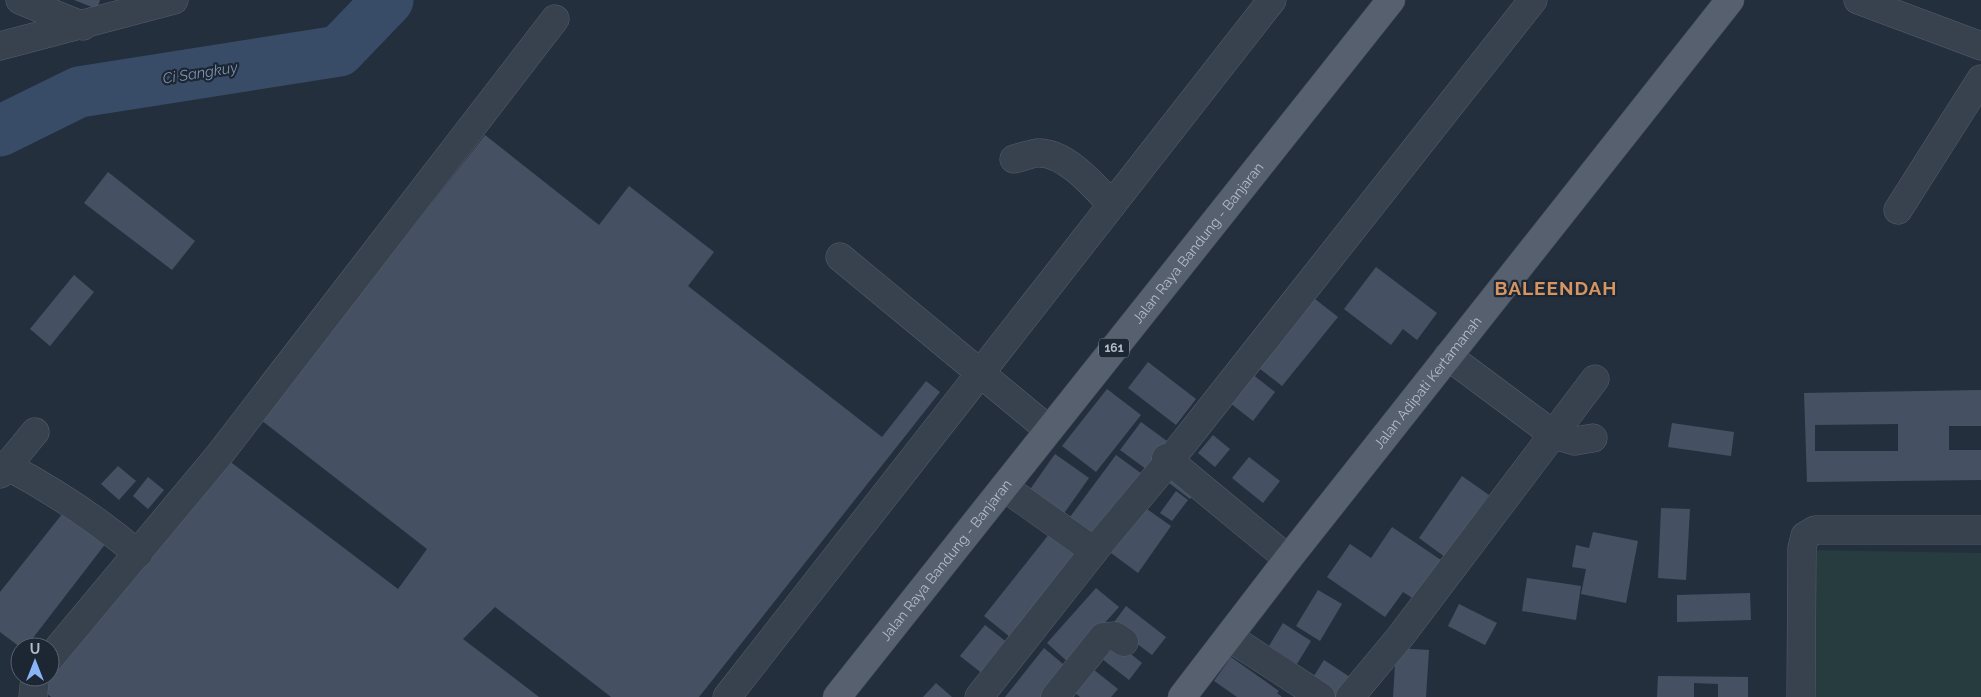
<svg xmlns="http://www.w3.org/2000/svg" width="1981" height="697" viewBox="0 0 1981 697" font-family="Raleway,sans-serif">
<rect width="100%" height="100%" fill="#242f3e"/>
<!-- green -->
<path fill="#263c3f" d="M1809,550L1981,553V697H1806Z"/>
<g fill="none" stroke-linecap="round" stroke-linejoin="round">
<!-- river -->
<path stroke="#394c67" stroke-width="51" d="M0,131L79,92L339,51L388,0"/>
</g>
<!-- building -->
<g fill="#455162" fill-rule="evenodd">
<path d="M74,0H100L97,9Z"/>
<path d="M485,135L599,225L629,186L714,252L688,286L882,437L926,381L940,392L699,697H611L495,607L463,639L539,697H51L40,688L220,454L398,589L427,549L261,420Z"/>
<path d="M108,172L195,241L172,270L84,203Z"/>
<path d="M1376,267L1437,313L1417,340L1403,329L1391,345L1344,309Z"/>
<path d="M74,275L94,292L50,346L30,329Z"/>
<path d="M1310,295L1338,317L1282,386L1254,364Z"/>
<path d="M1148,362L1196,399L1176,425L1128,388Z"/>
<path d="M1247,370L1275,392L1253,421L1225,399Z"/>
<path d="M1107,389L1141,415L1096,472L1062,446Z"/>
<path d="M1981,390V426H1949V450H1981V480L1807,482L1804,393ZM1898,424V451H1815V425Z"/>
<path d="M1141,422L1167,441L1146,469L1120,450Z"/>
<path d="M1672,423L1734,432L1731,456L1668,447Z"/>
<path d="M1213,435L1230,449L1215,467L1198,453Z"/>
<path d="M1055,454L1089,478L1060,519L1026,495Z"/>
<path d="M1116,455L1142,474L1092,540L1067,521Z"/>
<path d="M1249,457L1280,481L1263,503L1232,478Z"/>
<path d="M118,466L136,481L119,500L101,484Z"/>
<path d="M1179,471L1200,487L1190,499L1169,483Z"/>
<path d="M1462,476L1489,495L1445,557L1419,538Z"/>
<path d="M148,477L164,490L148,509L133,496Z"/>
<path d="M1176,491L1188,500L1172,521L1160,513Z"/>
<path d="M71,503L113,534L26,647H20L0,632V592Z"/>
<path d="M1144,507L1171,526L1138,573L1111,553Z"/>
<path d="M1661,508L1690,509L1686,580L1658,578Z"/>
<path d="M1392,527L1444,562L1417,601L1403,592L1385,617L1327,577L1350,544L1371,558Z"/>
<path d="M1054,528L1085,552L1015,641L984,616Z"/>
<path d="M1593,532L1638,541L1626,603L1581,594L1586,569L1572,567L1576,545L1589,548Z"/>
<path d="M1527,578L1581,586L1576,620L1522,611Z"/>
<path d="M1096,588L1119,607L1069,663L1047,643Z"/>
<path d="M1318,590L1342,604L1320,641L1296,626Z"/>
<path d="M1750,593L1751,620L1677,622V595Z"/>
<path d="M1459,604L1497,623L1485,645L1448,626Z"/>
<path d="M1126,606L1166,637L1152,655L1112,625Z"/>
<path d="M1283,623L1311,641L1297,664L1269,646Z"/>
<path d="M985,625L1013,647L988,678L960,656Z"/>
<path d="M1111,638L1142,663L1129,680L1097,655Z"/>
<path d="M1044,648L1069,669L1047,697H1005Z"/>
<path d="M1396,648L1429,650L1426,697H1393Z"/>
<path d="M1231,657L1279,691L1277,693L1282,697H1237L1214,681Z"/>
<path d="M1324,660L1353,679L1341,697H1332L1310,682Z"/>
<path d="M1089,666L1118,689L1111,697H1080L1070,689Z"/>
<path d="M1658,676L1748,677V697H1718V684L1694,683V697H1657Z"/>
<path d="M936,683L952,697H923Z"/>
</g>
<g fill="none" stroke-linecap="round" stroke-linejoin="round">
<defs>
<g id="minor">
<path d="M20,0L83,26"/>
<path d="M1858,0L1981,46"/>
<path d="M0,46L174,0"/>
<path d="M1014,159C1022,157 1030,154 1037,153C1065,151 1095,187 1112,205"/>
<path d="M1898,210L1981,79"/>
<path d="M840,257L1049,430"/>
<path d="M1448,356L1554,435L1575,441L1593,438"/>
<path d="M1170,460L1166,458L1288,559"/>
<path d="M7,466L35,432"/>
<path d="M0,474L7,466C54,491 97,519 138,554"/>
<path d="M1004,487L1094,551"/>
<path d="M1229,637L1321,697"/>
<path d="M50,658L220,454L555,19"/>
<path d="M33,697L35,677"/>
<path d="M727,697L1272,0"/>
<path d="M979,697L1094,551L1170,460L1533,0"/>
<path d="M1055,697L1103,637L1115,636L1124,642"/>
<path d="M1350,697L1400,637L1595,379"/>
<path d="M1801,697L1802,548L1805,536L1815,530H1981"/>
</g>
<g id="major">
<path id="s1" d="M837,697L1391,0"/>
<path id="s2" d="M1182,697L1288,559L1730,0"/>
</g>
</defs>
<!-- minor casing -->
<use href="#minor" stroke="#565f6c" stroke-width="29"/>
<!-- major casing -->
<use href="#major" stroke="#414a57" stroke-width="29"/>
<!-- minor -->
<use href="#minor" stroke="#38414e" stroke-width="28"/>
<!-- major -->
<use href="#major" stroke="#56606e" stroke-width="28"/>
</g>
<g text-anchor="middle" stroke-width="4.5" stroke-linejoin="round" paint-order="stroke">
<!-- shield labels -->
<rect fill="#1d2633" stroke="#878f9c" stroke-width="1" x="1099" y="338.5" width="30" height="19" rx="4"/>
<g font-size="12" font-weight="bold" fill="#b4bcc9">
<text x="1114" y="352">161</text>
</g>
<!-- street labels -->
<g font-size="14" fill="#b4bcc9" stroke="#1d2633">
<text dy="5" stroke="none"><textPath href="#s1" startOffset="580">Jalan Raya Bandung - Banjaran</textPath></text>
<text dy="5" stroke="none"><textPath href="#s2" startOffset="399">Jalan Adipati Kertamanah</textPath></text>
<text dy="5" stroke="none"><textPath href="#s1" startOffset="175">Jalan Raya Bandung - Banjaran</textPath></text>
</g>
<!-- water labels -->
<g font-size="15" font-style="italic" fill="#7c92b1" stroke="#1d2633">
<text transform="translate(200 73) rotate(-9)" y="5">Ci Sangkuy</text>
</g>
<!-- district labels -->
<g font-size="19" font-weight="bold" letter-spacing="1" fill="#d59563" stroke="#1d2633">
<text x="1556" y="295">BALEENDAH</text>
</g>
</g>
<!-- north arrow -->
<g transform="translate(35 662)"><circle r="24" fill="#1d2633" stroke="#59626f"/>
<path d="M0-4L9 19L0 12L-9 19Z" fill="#8ab4f8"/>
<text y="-8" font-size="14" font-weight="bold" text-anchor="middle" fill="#b4bcc9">U</text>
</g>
</svg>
